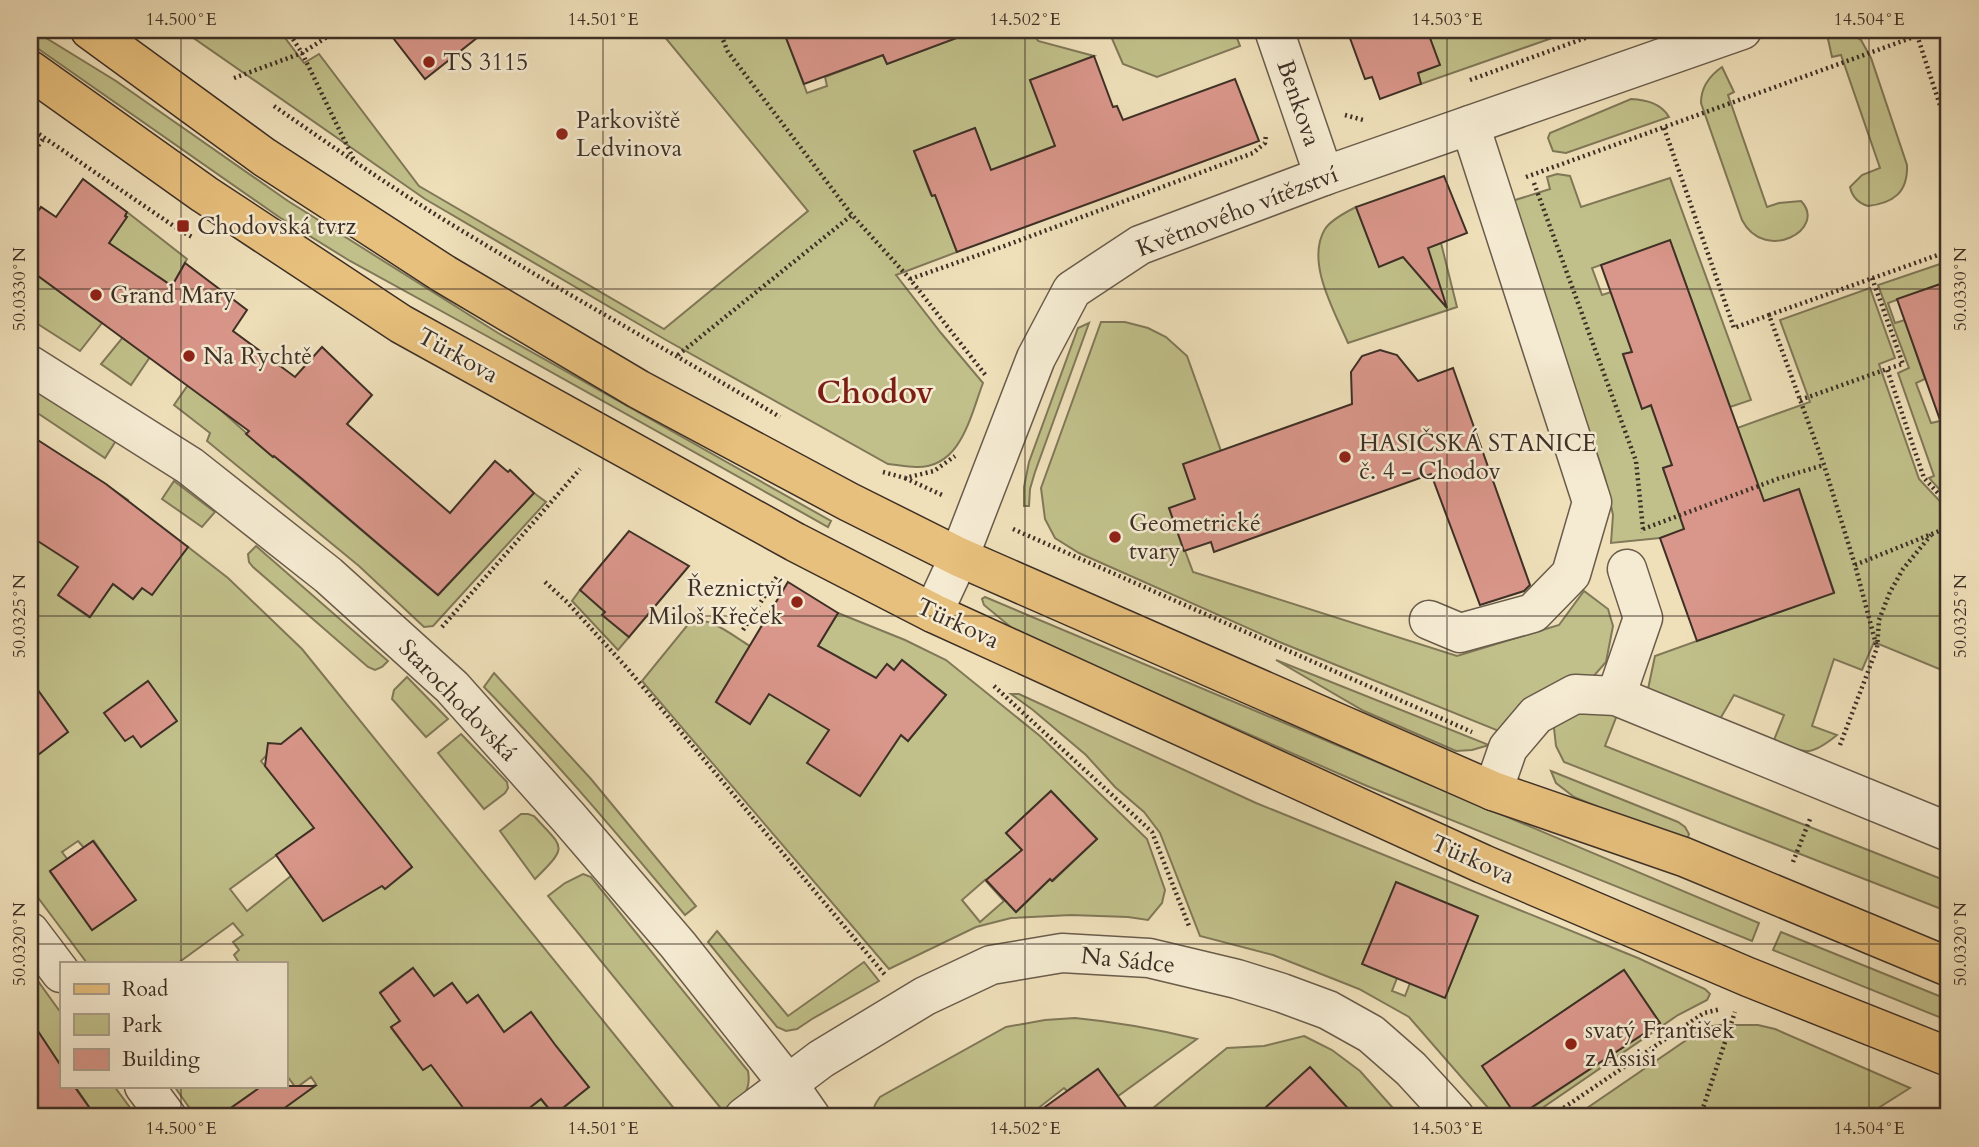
<svg xmlns="http://www.w3.org/2000/svg" width="1979" height="1147" viewBox="0 0 1979 1147" font-family="Cardo,serif">
<rect width="100%" height="100%" fill="#efe0ba"/>
<filter id="stains"><feTurbulence type="fractalNoise" baseFrequency=".00286" numOctaves="4"/><feColorMatrix values="0 0 0 0 .2 0 0 0 0 .09 0 0 0 0 .02 0 0 0 .5 -.17"/></filter>
<radialGradient id="worn" r=".72"><stop offset=".6" stop-color="#630" stop-opacity="0"/><stop offset="1" stop-color="#630" stop-opacity=".3"/></radialGradient>
<!-- green -->
<g fill="#c1c08a" stroke="#807858" stroke-width="2" fill-rule="evenodd">
<path d="M30,30H33L116,81L288,201L498,333L831,521L828,527L494,340L350,261L279,217L30,43Z"/>
<path d="M182,30H279L304,63L319,54L419,186L664,329L808,211L659,30H783L807,93L827,86L825,77L883,55L887,64L927,49L924,40L952,30H1032L1038,41L1094,56L1030,80L1057,145L991,170L975,128L914,151L931,195H935L957,252L896,275L941,333L983,383C970,417 961,468 916,467C907,467 898,465 888,464L666,340L425,199Z"/>
<path d="M1121,30H1234L1240,46L1157,77L1123,64L1110,34Z"/>
<path d="M1427,30H1575L1421,84L1418,73L1439,65Z"/>
<path d="M1826,30H1843L1861,40L1871,58L1907,165C1908,193 1893,203 1868,206C1858,203 1852,196 1850,187L1862,175L1880,168L1841,55L1832,57Z"/>
<path d="M1722,67L1734,92L1728,95L1767,207L1779,203L1801,201C1828,229 1765,264 1742,220L1701,103C1701,87 1709,76 1722,67Z"/>
<path d="M1631,99C1646,100 1661,103 1669,117L1566,153L1553,151L1548,138L1550,133Z"/>
<path d="M1557,174L1570,176L1581,207L1670,178L1751,400L1730,407L1670,241L1592,268L1602,295L1611,292L1632,352L1623,355L1642,408L1651,406L1672,465L1663,469L1673,496L1737,428L1810,402L1780,320L1870,288L1895,358L1879,364L1919,479L1949,511V673L1874,642L1862,670L1834,659L1812,726L1837,735C1809,758 1805,753 1774,740L1784,715L1734,695L1720,719L1648,689L1655,656L1834,592L1799,489L1660,538L1611,543L1613,515L1605,478L1512,201L1550,189L1547,177Z"/>
<path d="M1356,207L1379,266L1441,243L1457,307L1348,343C1335,312 1305,262 1325,229C1331,220 1346,212 1356,207Z"/>
<path d="M127,212L187,259L172,286L159,277L148,294L103,252L126,218L125,216Z"/>
<path d="M1949,261V281L1888,303L1895,323L1905,320L1925,379L1916,383L1931,423L1940,421L1949,446V500L1929,478L1934,476L1898,373L1909,368L1878,285Z"/>
<path d="M30,270L102,323L80,351L30,319Z"/>
<path d="M1101,322H1125L1148,328L1166,337L1187,356L1221,451L1195,499L1169,508L1193,572L1457,656L1559,625L1584,591L1608,609L1613,626L1606,662L1592,678L1506,734L1277,641L1079,553L1055,538L1045,519L1041,488Z"/>
<path d="M1089,323L1035,472L1030,489L1029,506H1024V487L1029,462L1078,328Z"/>
<path d="M123,337L150,357L131,385L101,364Z"/>
<path d="M30,382L117,439L105,458L30,408Z"/>
<path d="M188,385L215,405L273,457L274,456L438,595L534,493L546,502L433,626L424,627L359,566L207,441L210,433L174,405Z"/>
<path d="M86,471L128,500L87,554L59,596L89,617L113,584L133,599L142,588L152,595L188,547L228,578L302,649L681,1117H518L541,1099L554,1115L588,1087L462,1063L494,1018L478,995L467,1003L452,983L434,996L413,968L380,992L400,1021L391,1028L423,1070L432,1064L470,1117H272L316,1084L311,1077L296,1088L285,1073V963H236L238,961L234,955L239,950L233,942L243,935L233,923L178,963H87L30,887V761L68,732L30,679V536L38,541ZM266,756L340,778L299,809L261,761ZM371,817L412,867L385,889L374,875L346,907L323,921L291,876L247,911L230,889L326,819ZM78,841L84,848L94,841L135,900L92,929L50,872L68,860L62,852Z"/>
<path d="M174,481L215,512L202,527L162,499Z"/>
<path d="M256,546L388,661L382,667L375,670L368,667L253,567L249,562L248,554Z"/>
<path d="M580,590L605,612L603,615L629,637L618,650L572,601Z"/>
<path d="M985,597L1759,923L1752,941L1367,786L1018,633L984,605L982,599Z"/>
<path d="M838,613L905,640L946,660L1040,736L1147,839L1165,890L1162,903L1148,920L1128,917L1071,915L1011,918L976,927L889,969L642,681L690,622C709,615 733,636 750,646L716,702L750,724L769,694L840,658L818,646ZM902,660L946,695L908,741L866,705ZM808,763L876,771L860,796ZM1051,791L1097,839L1053,881L1050,879L1016,912L988,882L1022,850L1006,833ZM985,880L1004,901L980,922L962,900Z"/>
<path d="M1276,660L1489,745L1472,750L1456,751L1364,711Z"/>
<path d="M494,673L591,779L696,906L685,915C620,837 555,760 484,687Z"/>
<path d="M407,677L448,719L426,737L392,699L394,690Z"/>
<path d="M1011,694H1019L1256,803L1638,958L1705,989L1710,994L1707,1000L1678,1015L1529,1117H1518L1660,1023L1624,970L1483,1066L1517,1117H1496L1409,1017L1359,989L1273,955L1200,936L1160,833L1144,812L1115,787L1086,755L1033,710ZM1396,883L1478,916L1445,997L1410,983L1405,996L1392,991L1397,978Z"/>
<path d="M1568,709L1617,715L1605,746L1949,882V912L1564,762L1556,746L1554,728Z"/>
<path d="M461,734L507,782L508,788L505,793L484,809L438,753Z"/>
<path d="M1551,771L1678,822L1685,827L1689,834L1688,837L1681,841L1574,797L1556,783Z"/>
<path d="M521,814H528L534,816C564,849 569,845 535,879L500,831Z"/>
<path d="M583,874L591,877L748,1071C752,1094 740,1099 723,1111L548,896L565,883Z"/>
<path d="M717,931L788,1016L864,962L879,981L812,1019L797,1029L786,1031L777,1027L708,942Z"/>
<path d="M1781,932L1949,1000V1021L1773,950Z"/>
<path d="M30,970L61,1013V1066L35,1027L30,1030Z"/>
<path d="M1075,1018C1117,1022 1156,1029 1197,1039L1118,1096L1098,1069L1067,1091L1064,1088L1027,1117H877C871,1109 875,1104 880,1097L1006,1027L1045,1020Z"/>
<path d="M1718,1025H1758L1775,1029L1910,1088L1864,1117H1574L1704,1028Z"/>
<path d="M1304,1036L1332,1050L1360,1071L1401,1117H1344L1350,1111L1267,1108L1275,1117H1142L1227,1048L1264,1046Z"/>
<path d="M75,1086H114L137,1117H96Z"/>
<path d="M174,1086H262L224,1113L227,1117H196Z"/>
</g>
<!-- building -->
<g fill="#d9968a" stroke="#3e3026" stroke-width="2">
<path d="M387,30H487L425,79Z"/>
<path d="M783,30H970V33L887,64L883,55L804,84Z"/>
<path d="M1347,30H1427L1440,65L1418,73L1421,84L1380,99L1372,77L1365,79Z"/>
<path d="M1094,56L1113,107L1117,106L1123,120L1235,79L1259,141L957,252L935,195L932,196L914,151L975,128L991,170L1055,146L1030,80Z"/>
<path d="M1444,176L1467,233L1428,248L1447,308L1403,257L1379,267L1356,207Z"/>
<path d="M83,179L127,212L125,216L127,217L109,243L172,286L185,263L247,310L233,331L295,377L322,347L372,395L347,424L450,513L495,461L508,472L510,470L534,493L438,595L301,478L274,456L273,457L246,434L249,431L30,270V223L41,207L56,217Z"/>
<path d="M1670,240L1764,501L1799,489L1834,593L1697,641L1660,538L1684,529L1663,468L1672,465L1651,405L1642,409L1623,354L1632,352L1601,265Z"/>
<path d="M1949,281V433L1945,434L1897,299Z"/>
<path d="M1380,350L1397,355L1418,381L1453,368L1530,585L1524,591L1480,605L1431,474L1214,552L1211,542L1184,551L1169,508L1195,499L1183,464L1352,404L1351,372L1362,356Z"/>
<path d="M30,435L106,484L188,547L152,595L142,588L133,599L113,584L90,617L58,595L78,567L30,536Z"/>
<path d="M629,531L689,566L629,637L602,615L605,612L580,590Z"/>
<path d="M788,582L838,613L818,646L876,678L887,664L894,670L902,660L946,695L908,741L901,735L860,796L807,763L829,730L769,694L750,724L716,702Z"/>
<path d="M30,679L68,732L30,761Z"/>
<path d="M148,681L177,721L141,747L133,736L125,741L104,713Z"/>
<path d="M301,728L412,867L385,889L382,886L323,921L276,855L314,828L265,766L268,743L281,744Z"/>
<path d="M1051,791L1097,839L1052,881L1050,879L1016,912L986,880L1022,850L1006,833Z"/>
<path d="M93,841L136,900L92,930L50,871Z"/>
<path d="M1396,882L1478,916L1445,998L1362,964Z"/>
<path d="M413,968L434,996L452,983L467,1003L478,995L504,1032L531,1012L556,1046L589,1087L554,1115L541,1099L518,1117H470L431,1065L423,1070L391,1027L400,1021L380,993Z"/>
<path d="M1624,970L1660,1023L1517,1117L1482,1066Z"/>
<path d="M30,1019L61,1066V1086H74L96,1117H30Z"/>
<path d="M1310,1067L1356,1117H1255Z"/>
<path d="M1098,1069L1133,1117H1031Z"/>
<path d="M262,1086H315L272,1117H218Z"/>
</g>
<g fill="none" stroke-linecap="round" stroke-linejoin="round">
<defs>
<g id="minor">
<path d="M1274,30L1324,176"/>
<path d="M30,365L190,466L328,575L452,687L569,818L678,945L788,1084L811,1117"/>
<path d="M933,613L959,557L1036,358L1072,290L1140,245L1324,176L1742,30"/>
<path d="M1429,620L1460,633L1533,613L1571,574L1592,502L1470,125"/>
<path d="M1616,696L1643,618L1627,569"/>
<path d="M1493,791L1508,748L1536,715L1575,694L1616,696L1949,832"/>
<path d="M30,932L61,973"/>
<path d="M144,1086L167,1117"/>
<path d="M744,1117L821,1059L925,996L991,965L1062,953L1149,958L1237,979L1282,993L1328,1010L1371,1034L1411,1069L1455,1117"/>
</g>
<g id="major">
<path d="M90,30L264,157L444,274L638,389L849,502L959,557L1493,791L1684,857L1949,967"/>
<path d="M30,70L204,194L401,324L795,542L933,613L1483,864L1748,977L1949,1057"/>
</g>
</defs>
<!-- minor casing -->
<use href="#minor" stroke="#6a5c4b" stroke-width="41"/>
<!-- major casing -->
<use href="#major" stroke="#3e3026" stroke-width="41"/>
<!-- path -->
<g stroke="#3e3026" stroke-width="4.5" stroke-dasharray="2 3.5" stroke-linecap="butt">
<path d="M287,30L302,53L354,160"/>
<path d="M719,30L728,52L852,215L910,279L987,377"/>
<path d="M1917,35L1949,133"/>
<path d="M234,78L302,53L338,30"/>
<path d="M1470,80L1607,30"/>
<path d="M274,106C336,149 399,193 464,232C568,295 675,354 780,417"/>
<path d="M1345,115L1363,120"/>
<path d="M30,128L181,231L194,238"/>
<path d="M1664,128L1734,328L1769,315L1824,465L1855,565L1877,648"/>
<path d="M35,150L44,138"/>
<path d="M1526,177L1933,30"/>
<path d="M1534,183L1636,461L1643,529L1642,533"/>
<path d="M1872,278L1903,364L1887,369"/>
<path d="M910,279L1007,245L1253,153L1265,143L1266,135"/>
<path d="M1769,315L1949,251"/>
<path d="M678,355L852,215"/>
<path d="M1800,400L1887,369L1924,478L1949,505"/>
<path d="M883,472L905,478L934,471L955,456"/>
<path d="M905,478L942,495"/>
<path d="M1013,529L1472,732"/>
<path d="M1643,529L1780,478L1824,465"/>
<path d="M1855,565L1949,527"/>
<path d="M545,582L567,602L627,668L886,976"/>
<path d="M442,627L580,469"/>
<path d="M743,630L778,575"/>
<path d="M994,686L1152,832L1189,926"/>
<path d="M1840,745L1877,648L1879,620L1890,592L1903,569L1931,535"/>
<path d="M1793,862L1810,819"/>
<path d="M1550,1117L1704,1013L1721,1009"/>
<path d="M1700,1117L1735,1012"/>
</g>
<!-- minor -->
<use href="#minor" stroke="#f5ebd2" stroke-width="38"/>
<!-- major -->
<use href="#major" stroke="#e8c07d" stroke-width="38"/>
</g>
<!-- ticks -->
<path fill="none" stroke="#3e3026" stroke-width="2" stroke-opacity="0.45" d="M181,30V963M603,30V1117M1025,30V1117M1447,30V1117M1869,30V1117M30,289H1949M30,616H1949M30,944H1949M181,1086V1117"/>
<!-- markers -->
<g fill="#8f2418" stroke="#f5ebd2" stroke-width="2.5">
<circle cx="429" cy="62" r="7"/>
<circle cx="562" cy="134" r="7"/>
<rect x="176" y="219" width="14" height="14" rx="3.5"/>
<circle cx="96" cy="295" r="7"/>
<circle cx="189" cy="356" r="7"/>
<circle cx="1345" cy="457" r="7"/>
<circle cx="1115" cy="537" r="7"/>
<circle cx="797" cy="602" r="7"/>
<circle cx="1571" cy="1044" r="7"/>
</g>
<g text-anchor="middle" stroke-width="5" stroke-linejoin="round" paint-order="stroke">
<!-- poi labels -->
<g font-size="24" fill="#3e3026" stroke="#f5ebd2" text-anchor="start">
<text x="443" y="70">TS 3115</text>
<text x="576" y="128">Parkoviště<tspan x="576" dy="28">Ledvinova</tspan></text>
<text x="197" y="234">Chodovská tvrz</text>
<text x="110" y="303">Grand Mary</text>
<text x="203" y="364">Na Rychtě</text>
<text x="1359" y="451">HASIČSKÁ STANICE<tspan x="1359" dy="28">č. 4 - Chodov</tspan></text>
<text x="1129" y="531">Geometrické<tspan x="1129" dy="28">tvary</tspan></text>
<text x="783" y="596" text-anchor="end">Řeznictví<tspan x="783" dy="28">Miloš Křeček</tspan></text>
<text x="1585" y="1038">svatý František<tspan x="1585" dy="28">z Assisi</tspan></text>
</g>
<!-- street labels -->
<g font-size="24" fill="#3e3026" stroke="#f5ebd2">
<text transform="translate(1299 103) rotate(71)" y="8">Benkova</text>
<text transform="translate(1237 211) rotate(-21)" y="8">Květnového vítězství</text>
<text transform="translate(458 355) rotate(29)" y="8">Türkova</text>
<text transform="translate(958 623) rotate(25)" y="8">Türkova</text>
<text transform="translate(458 700) rotate(46)" y="8">Starochodovská</text>
<text transform="translate(1473 859) rotate(24)" y="8">Türkova</text>
<text transform="translate(1128 960) rotate(6)" y="8">Na Sádce</text>
</g>
<!-- district labels -->
<g font-size="32" font-weight="bold" fill="#7a1f14" stroke="#f5ebd2">
<text x="875" y="403">Chodov</text>
</g>
</g>
<!-- margin -->
<rect width="1979" height="1147" fill="none" stroke="#efe0ba" stroke-width="77"/>
<!-- legend -->
<rect x="60" y="962" width="228" height="126" fill="#f5ebd2" stroke="#aca08d" stroke-width="2"/>
<rect x="74" y="984" width="35" height="10" fill="#e8c07d" stroke="#aca08d" stroke-width="2"/>
<text x="122" y="996" font-size="21" fill="#3e3026">Road</text>
<rect x="74" y="1014" width="35" height="21" fill="#c1c08a" stroke="#aca08d" stroke-width="2"/>
<text x="122" y="1032" font-size="21" fill="#3e3026">Park</text>
<rect x="74" y="1049" width="35" height="21" fill="#d9968a" stroke="#aca08d" stroke-width="2"/>
<text x="122" y="1066" font-size="21" fill="#3e3026">Building</text>
<rect x="38" y="38" width="1902" height="1070" fill="none" stroke="#3e3026" stroke-width="2.5"/>
<g font-size="18" text-anchor="middle" fill="#3e3026">
<text x="181" y="25">14.500°E</text>
<text x="603" y="25">14.501°E</text>
<text x="1025" y="25">14.502°E</text>
<text x="1447" y="25">14.503°E</text>
<text x="1869" y="25">14.504°E</text>
<text transform="translate(19 289) rotate(-90)" y="6">50.0330°N</text>
<text transform="translate(1960 289) rotate(-90)" y="6">50.0330°N</text>
<text transform="translate(19 616) rotate(-90)" y="6">50.0325°N</text>
<text transform="translate(1960 616) rotate(-90)" y="6">50.0325°N</text>
<text transform="translate(19 944) rotate(-90)" y="6">50.0320°N</text>
<text transform="translate(1960 944) rotate(-90)" y="6">50.0320°N</text>
<text x="181" y="1134">14.500°E</text>
<text x="603" y="1134">14.501°E</text>
<text x="1025" y="1134">14.502°E</text>
<text x="1447" y="1134">14.503°E</text>
<text x="1869" y="1134">14.504°E</text>
</g>
<rect width="100%" height="100%" filter="url(#stains)"/>
<rect width="100%" height="100%" fill="url(#worn)"/>
</svg>
